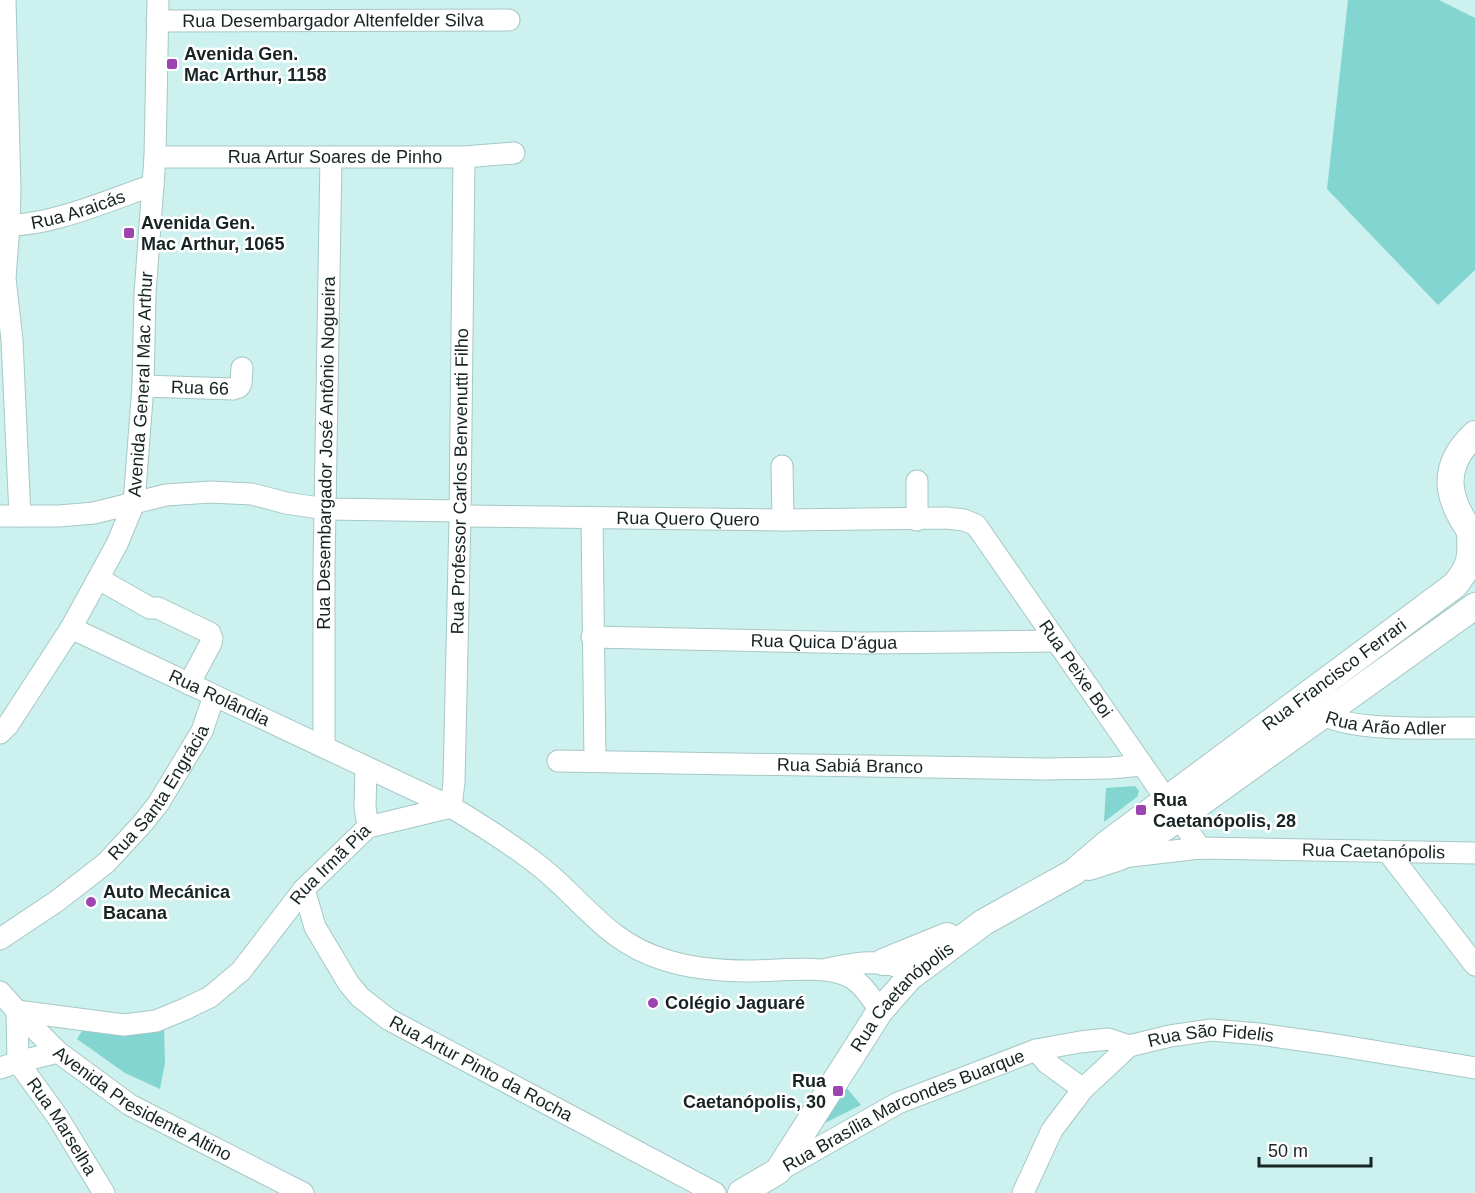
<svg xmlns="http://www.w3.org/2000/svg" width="1475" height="1193" viewBox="0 0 1475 1193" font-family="Helvetica,sans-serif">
<rect width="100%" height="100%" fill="#cdf1ef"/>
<!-- green -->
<g fill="#82d5d1">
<path d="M1348,0H1439L1475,18V270L1438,305L1327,189Z"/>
<path d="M1135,786L1139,791L1137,797L1104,822L1106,788Z"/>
<path d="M164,1026L165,1063L160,1089L125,1073L77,1039L82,1031H148Z"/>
<path d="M846,1087L861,1105L825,1123Z"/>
</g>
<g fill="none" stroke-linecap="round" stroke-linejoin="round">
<defs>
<g id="minor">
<path d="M5,0L10,189L9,226L5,278L12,340L20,516"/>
<path id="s1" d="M157,21L509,20"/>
<path id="s2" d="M155,157H464L514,153"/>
<path id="s3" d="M0,224C39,231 115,198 153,185"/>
<path id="s4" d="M143,386L233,389L239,387L241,383L242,368"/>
<path d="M782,466L783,520"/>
<path d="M0,516H59L94,513L166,495L210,492L252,494L286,503L326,509L460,511"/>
<path id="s5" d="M460,516L783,520L946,518L964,520L976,525L1200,848"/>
<path d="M592,518L595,761"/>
<path d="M917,520V481"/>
<path d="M99,579L150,608H158L210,633L212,639L211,643L189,684"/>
<path id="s6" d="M71,628L451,807L454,782L460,516L464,157"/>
<path id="s7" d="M592,637L863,643L1056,641"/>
<path id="s8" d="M1314,709C1342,734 1437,727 1475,728"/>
<path id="s9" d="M0,733L8,725L71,628L117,544L134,503L143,386L145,294L155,157L158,0"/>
<path id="s10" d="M324,747V569L331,157"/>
<path id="s11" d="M558,761L1044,769L1111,768L1142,765"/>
<path d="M366,767L365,807L368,827"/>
<path d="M1388,852L1475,965"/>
<path id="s12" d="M1122,857L1200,848L1475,853"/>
<path id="s13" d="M304,889L315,927L349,984L360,997L388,1019L715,1193"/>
<path id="s14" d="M0,939L57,901L106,863L142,824L158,804L202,731L214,696"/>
<path d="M827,969C851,964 874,959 899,967"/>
<path id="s15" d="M0,992L17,1011L58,1052L130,1105L303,1193"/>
<path d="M1036,1050L1047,1063L1083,1089"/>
<path id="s16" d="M18,1062L17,1011L124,1025L156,1021L185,1009L210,997L241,971L304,889L368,827L451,807C483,826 513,845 542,868C585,903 608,943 665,960C693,969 721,971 750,971C778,971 825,964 850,977C863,984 872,999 880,1011"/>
<path id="s17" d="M18,1062L57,1116L104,1193"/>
<path d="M0,1068L18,1062L58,1052"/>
<path id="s18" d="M778,1171L898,1103L1036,1050L1080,1042L1108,1039L1129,1046"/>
<path id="s19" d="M1023,1193L1052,1130L1083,1089L1129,1046L1170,1036L1211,1030L1259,1034L1336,1045L1475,1068"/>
</g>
<g id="major">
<path d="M1475,434C1438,468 1447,501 1475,538"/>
<path d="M1089,867L1120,857L1178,819L1475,606"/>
<path d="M883,962L947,936"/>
<path id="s20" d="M741,1193L778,1171L880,1011L910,977L984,922L1074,872L1108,843L1455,585C1472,564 1471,556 1470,531"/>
</g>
</defs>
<!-- minor casing -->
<use href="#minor" stroke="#a5c8c6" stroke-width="23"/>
<!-- major casing -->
<use href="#major" stroke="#a5c8c6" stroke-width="28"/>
<!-- minor -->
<use href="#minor" stroke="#fff" stroke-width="21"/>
<!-- major -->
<use href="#major" stroke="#fff" stroke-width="26"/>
</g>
<!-- markers -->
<g fill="#9e44b0" stroke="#fff" stroke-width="2">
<rect x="166" y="58" width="12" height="12" rx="3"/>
<rect x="123" y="227" width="12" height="12" rx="3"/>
<rect x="1135" y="804" width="12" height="12" rx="3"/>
<circle cx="91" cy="902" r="6"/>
<circle cx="653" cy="1003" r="6"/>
<rect x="832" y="1085" width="12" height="12" rx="3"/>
</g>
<g text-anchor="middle" stroke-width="5" stroke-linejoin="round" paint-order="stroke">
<!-- street labels -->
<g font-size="18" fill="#172423" stroke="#fff">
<text dy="6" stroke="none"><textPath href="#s1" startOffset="176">Rua Desembargador Altenfelder Silva</textPath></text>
<text dy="6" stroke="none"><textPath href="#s2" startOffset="180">Rua Artur Soares de Pinho</textPath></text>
<text dy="6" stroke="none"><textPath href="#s3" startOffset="80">Rua Araicás</textPath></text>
<text dy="6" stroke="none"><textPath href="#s9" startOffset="386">Avenida General Mac Arthur</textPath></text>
<text dy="6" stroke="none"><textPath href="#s4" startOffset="57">Rua 66</textPath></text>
<text dy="6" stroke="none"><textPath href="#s10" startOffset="294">Rua Desembargador José Antônio Nogueira</textPath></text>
<text dy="6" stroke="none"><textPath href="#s6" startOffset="746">Rua Professor Carlos Benvenutti Filho</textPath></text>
<text dy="6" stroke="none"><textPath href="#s5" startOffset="228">Rua Quero Quero</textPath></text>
<text dy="6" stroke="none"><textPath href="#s7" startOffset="232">Rua Quica D'água</textPath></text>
<text dy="6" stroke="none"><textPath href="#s5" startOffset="692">Rua Peixe Boi</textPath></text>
<text dy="6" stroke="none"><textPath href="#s20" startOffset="800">Rua Francisco Ferrari</textPath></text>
<text dy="6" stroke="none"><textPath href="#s6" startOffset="164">Rua Rolândia</textPath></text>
<text dy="6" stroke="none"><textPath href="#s8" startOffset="75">Rua Arão Adler</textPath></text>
<text dy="6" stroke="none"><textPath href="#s11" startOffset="292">Rua Sabiá Branco</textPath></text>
<text dy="6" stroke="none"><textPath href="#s14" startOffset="219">Rua Santa Engrácia</textPath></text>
<text dy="6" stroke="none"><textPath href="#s12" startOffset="252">Rua Caetanópolis</textPath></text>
<text dy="6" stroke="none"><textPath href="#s16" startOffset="430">Rua Irmã Pia</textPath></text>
<text dy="6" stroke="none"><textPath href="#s20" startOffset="258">Rua Caetanópolis</textPath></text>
<text dy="6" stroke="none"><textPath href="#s19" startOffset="267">Rua São Fidelis</textPath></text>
<text dy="6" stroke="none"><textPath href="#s13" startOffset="264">Rua Artur Pinto da Rocha</textPath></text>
<text dy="6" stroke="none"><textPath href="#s15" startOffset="183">Avenida Presidente Altino</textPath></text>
<text dy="6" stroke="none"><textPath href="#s18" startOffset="140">Rua Brasília Marcondes Buarque</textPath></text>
<text dy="6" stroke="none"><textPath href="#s17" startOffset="78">Rua Marselha</textPath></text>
</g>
<!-- poi labels -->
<g font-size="18" font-weight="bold" fill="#172423" stroke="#fff" text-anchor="start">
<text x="184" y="60">Avenida Gen.<tspan x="184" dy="21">Mac Arthur, 1158</tspan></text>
<text x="141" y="229">Avenida Gen.<tspan x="141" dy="21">Mac Arthur, 1065</tspan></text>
<text x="1153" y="806">Rua<tspan x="1153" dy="21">Caetanópolis, 28</tspan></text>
<text x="103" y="898">Auto Mecánica<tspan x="103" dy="21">Bacana</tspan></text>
<text x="665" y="1009">Colégio Jaguaré</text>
<text x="826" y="1087" text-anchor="end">Rua<tspan x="826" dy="21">Caetanópolis, 30</tspan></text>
</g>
</g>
<!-- scale -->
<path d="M1259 1157v9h112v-9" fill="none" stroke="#172423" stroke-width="3"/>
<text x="1268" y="1157" font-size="18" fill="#172423" stroke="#ffffff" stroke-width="4.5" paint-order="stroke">50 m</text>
</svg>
